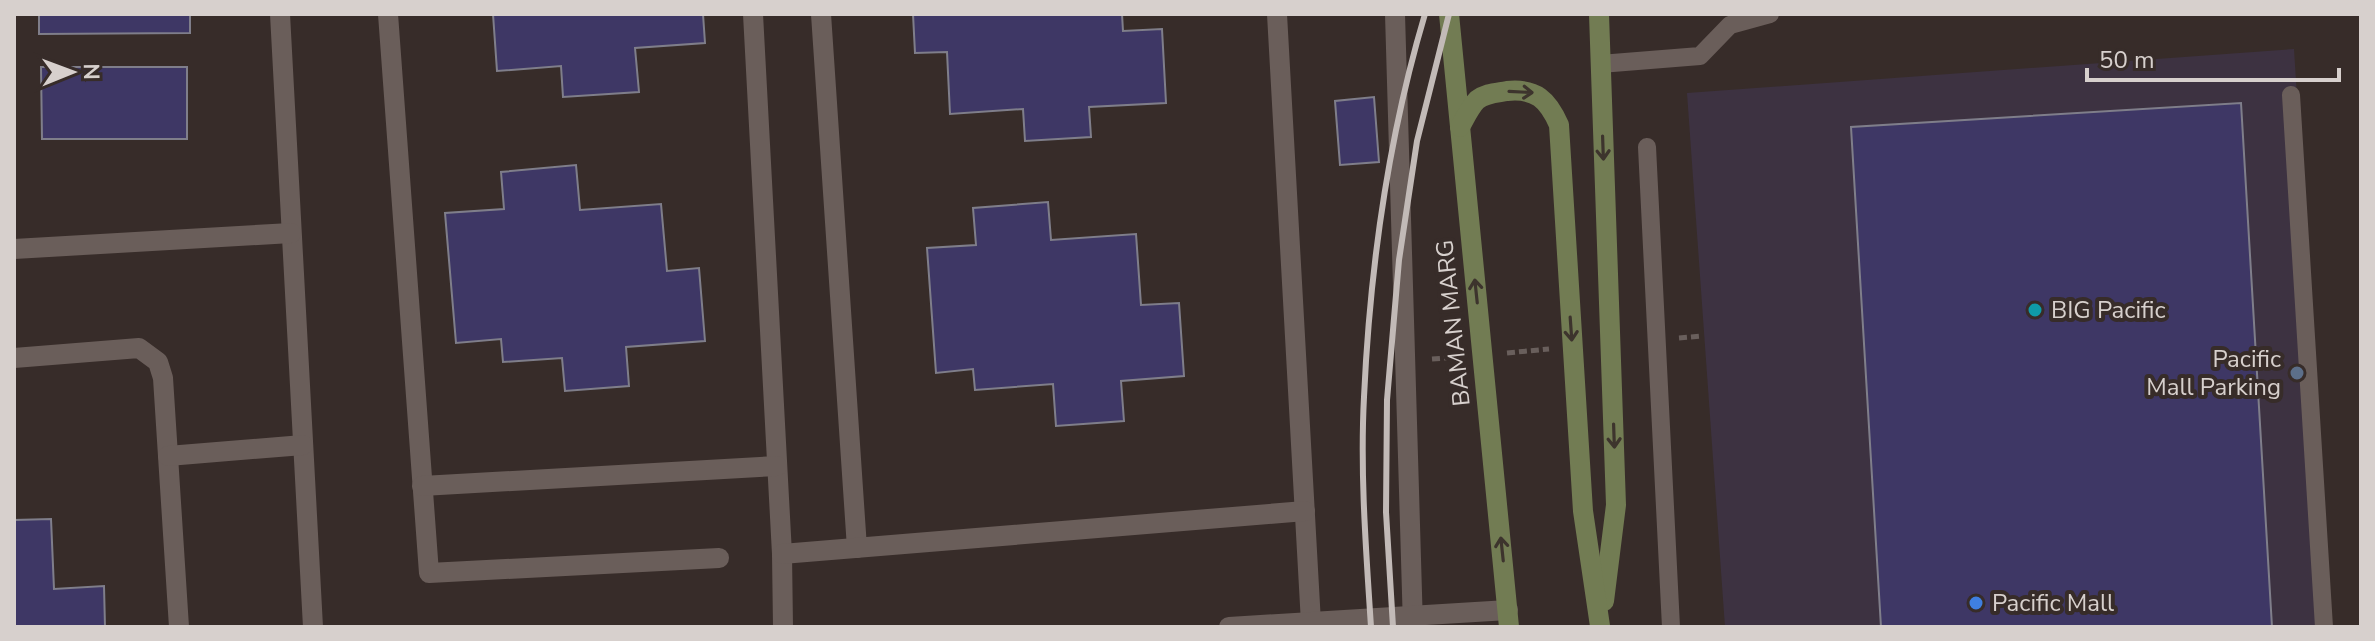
<svg xmlns="http://www.w3.org/2000/svg" width="2375" height="641" viewBox="0 0 2375 641" font-family="'Nunito Sans',sans-serif">
<rect width="100%" height="100%" fill="#372c29"/>
<!-- commercial -->
<path fill="#3d3241" d="M2294,49L2330,627H1725L1687,93Z"/>
<!-- building -->
<g fill="#3e3765" stroke="#7f7e8a" stroke-width="2">
<path d="M39,14H190V33L39,34Z"/>
<path d="M493,14H703L705,43L635,48L639,92L563,97L561,66L497,71Z"/>
<path d="M913,14H1122L1123,31L1162,29L1166,103L1089,107L1091,137L1025,141L1023,109L950,114L947,52L915,53Z"/>
<path d="M41,67H187V139H42Z"/>
<path d="M1374,97L1379,162L1340,165L1335,101Z"/>
<path d="M2241,103L2272,627H1881L1851,127Z"/>
<path d="M576,165L580,210L661,204L667,271L699,268L705,341L626,347L629,386L565,391L562,358L503,362L501,339L456,343L445,213L504,209L501,172Z"/>
<path d="M1048,202L1051,240L1136,234L1141,305L1179,303L1184,376L1121,381L1124,421L1056,426L1053,384L975,390L973,369L936,373L927,248L976,245L973,208Z"/>
<path d="M51,519L54,589L104,586L105,627H14V520Z"/>
</g>
<g fill="none" stroke-linecap="round" stroke-linejoin="round">
<!-- path -->
<g stroke="#695f5c" stroke-width="5" stroke-dasharray="8 4" stroke-linecap="butt">
<path d="M1679,338L1702,336"/>
<path d="M1507,353L1549,349"/>
<path d="M1432,359L1458,357"/>
</g>
<!-- lane -->
<g stroke="#6a5e5a" stroke-width="18">
<path d="M1600,64L1700,56L1730,25L1770,14"/>
<path d="M2291,95L2324,627"/>
<path d="M1647,147L1671,627"/>
</g>
<!-- street -->
<g stroke="#6a5e5a" stroke-width="20">
<path d="M280,14L313,627"/>
<path d="M388,14L429,573L719,558"/>
<path d="M753,14L782,554L783,627"/>
<path d="M821,14L857,548"/>
<path d="M1277,14L1311,623"/>
<path d="M1395,14L1413,627"/>
<path d="M14,249L291,233"/>
<path d="M14,358L139,348L158,362L163,378L179,627"/>
<path d="M168,456L303,445"/>
<path d="M422,486L777,466"/>
<path d="M782,554L1305,511"/>
<path d="M1229,627L1508,610"/>
</g>
<!-- secondary -->
<g stroke="#727c53" stroke-width="20">
<path d="M1449,14L1509,627"/>
<path d="M1599,14L1616,505L1604,601"/>
<path d="M1460,127C1465,118 1470,107 1477,100C1486,93 1496,93 1507,91C1536,88 1548,100 1559,125L1583,511L1600,626"/>
</g>
<!-- rail -->
<g stroke="#c2bab7" stroke-width="6">
<path d="M1371,627C1366,550 1360,473 1364,397C1370,267 1388,138 1425,14"/>
<path d="M1393,627L1386,512L1387,400L1399,260L1417,141L1449,14"/>
</g>
</g>
<!-- one-way arrows -->
<defs><path id="oneway-shaft" d="M-6 0H5M1.5-3L5.5 0L1.5 3" fill="none" stroke-width="1.6" stroke-linecap="round" stroke-linejoin="round" transform="scale(2)"/></defs>
<g stroke="#3d342d">
<use href="#oneway-shaft" transform="translate(1521 92) rotate(3)"/>
<use href="#oneway-shaft" transform="translate(1603 148) rotate(88)"/>
<use href="#oneway-shaft" transform="translate(1476 291) rotate(-96)"/>
<use href="#oneway-shaft" transform="translate(1571 329) rotate(86)"/>
<use href="#oneway-shaft" transform="translate(1614 436) rotate(88)"/>
<use href="#oneway-shaft" transform="translate(1502 549) rotate(-96)"/>
</g>
<!-- markers -->
<circle fill="#0f9aa8" stroke="#372c29" stroke-width="3" cx="2035" cy="310" r="8"/>
<circle fill="#5c6f8a" stroke="#372c29" stroke-width="3" cx="2297" cy="373" r="8"/>
<circle fill="#3f7fe0" stroke="#372c29" stroke-width="3" cx="1976" cy="603" r="8"/>
<g text-anchor="middle" stroke-width="8" stroke-linejoin="round" paint-order="stroke">
<!-- poi labels -->
<g font-size="24" fill="#d7d0cd" stroke="#372c29" text-anchor="start">
<text x="2051" y="318">BIG Pacific</text>
<text x="2281" y="367" text-anchor="end">Pacific<tspan x="2281" dy="28">Mall Parking</tspan></text>
<text x="1992" y="611">Pacific Mall</text>
</g>
<!-- street labels -->
<g font-size="24" fill="#d7d0cd" stroke="#372c29">
<text transform="translate(1453 323) rotate(-96)" y="8">BAMAN MARG</text>
</g>
</g>
<!-- border -->
<rect width="2375" height="641" fill="none" stroke="#d7d0cd" stroke-width="32"/>
<!-- north arrow -->
<g transform="translate(72 72) rotate(89)" stroke="#372c29" stroke-width="6" paint-order="stroke">
<path d="M0-6L14 30L0 20L-14 30Z" fill="#d7d0cd"/>
<text y="-12" font-size="22" font-weight="bold" text-anchor="middle" fill="#d7d0cd">N</text>
</g>
<!-- scale -->
<path d="M2087 68v12h252v-12" fill="none" stroke="#d7d0cd" stroke-width="4"/>
<text x="2099" y="68" font-size="24" fill="#d7d0cd" stroke="#372c29" stroke-width="6" paint-order="stroke">50 m</text>
</svg>
